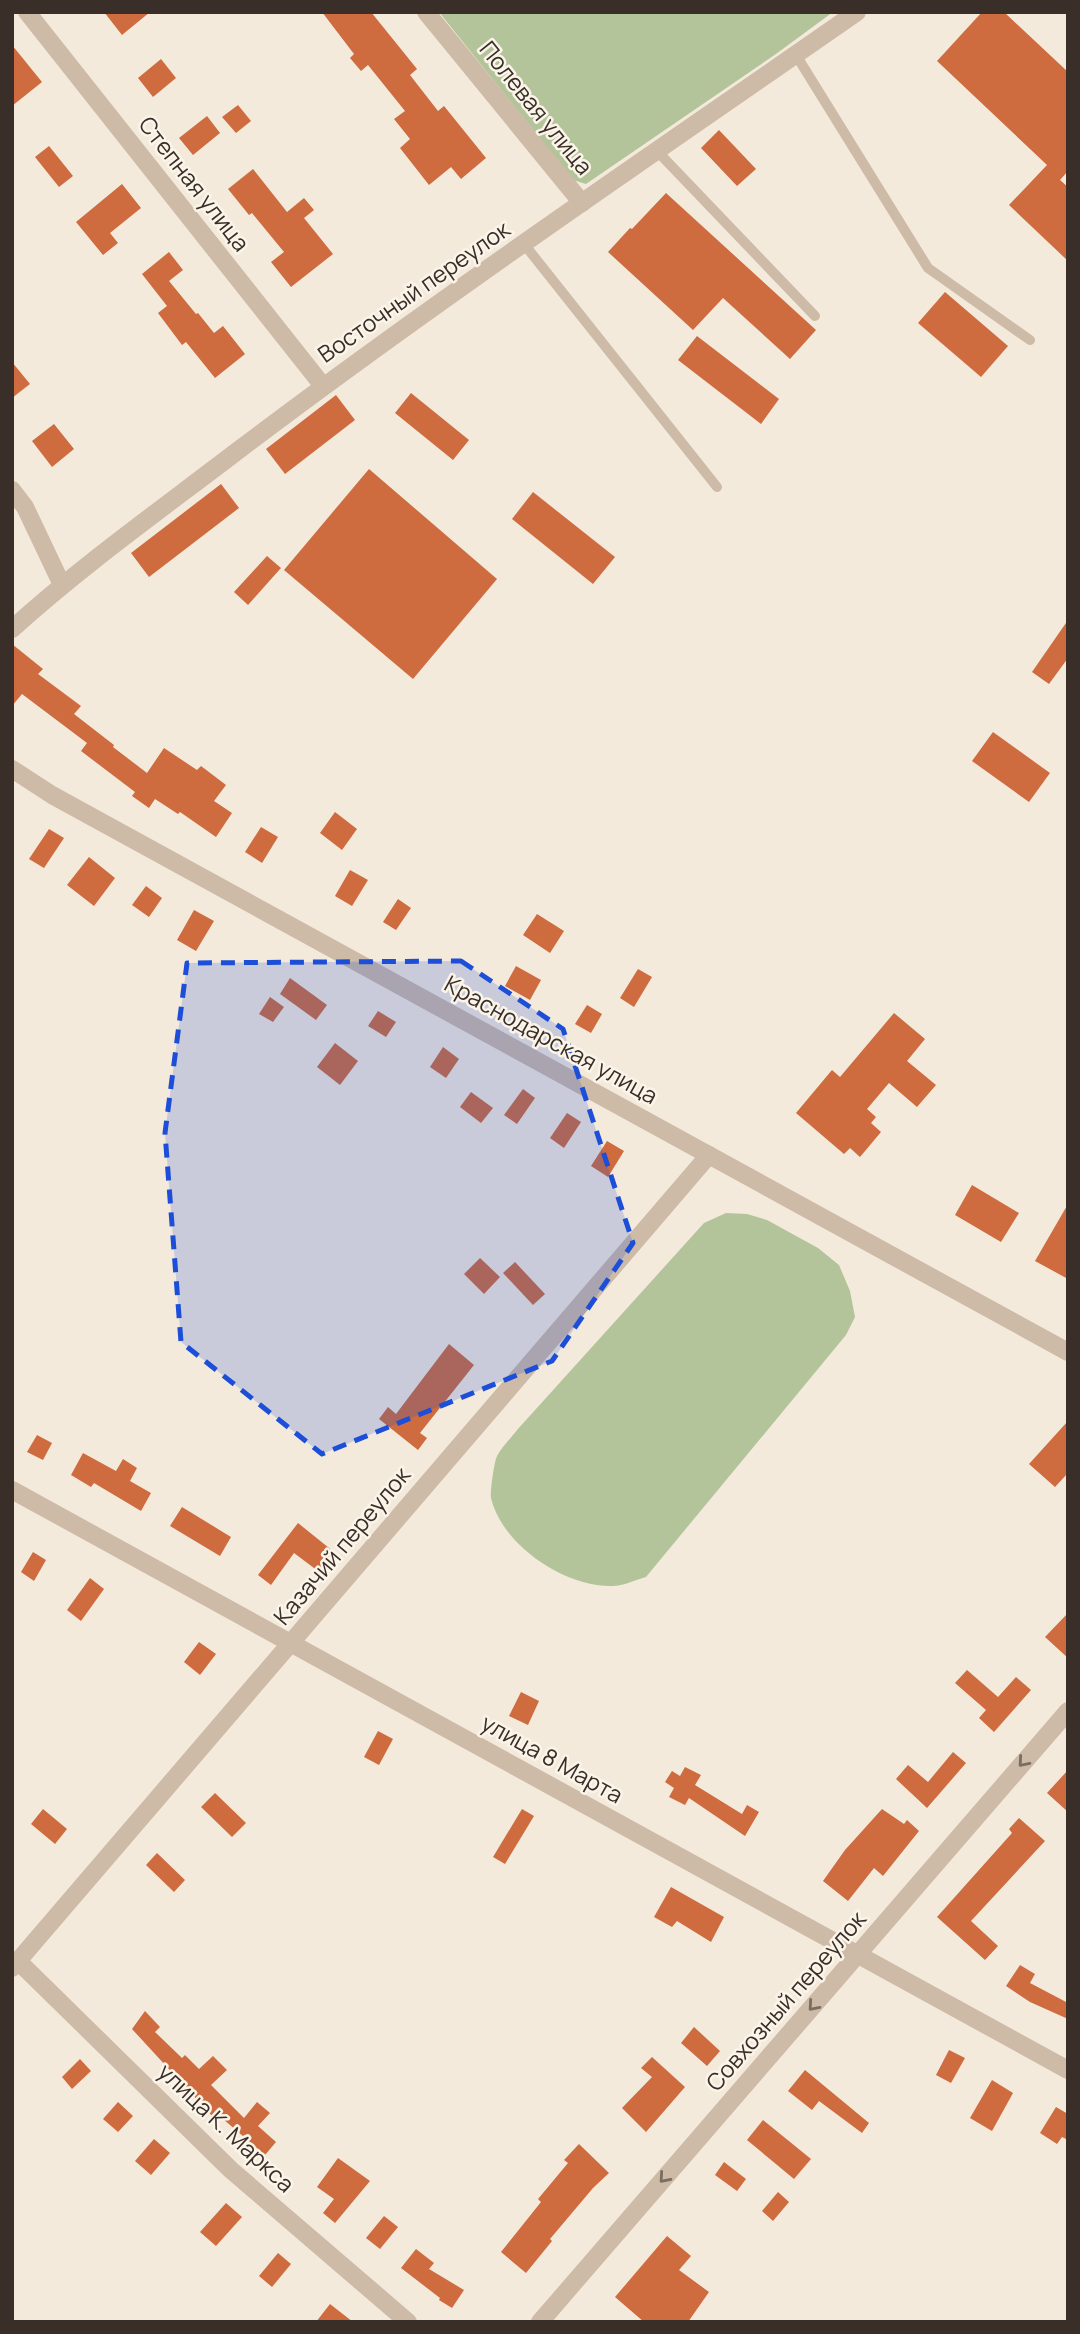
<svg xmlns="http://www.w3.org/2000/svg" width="1080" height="2334" viewBox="0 0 1080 2334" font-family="Manrope,sans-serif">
<rect width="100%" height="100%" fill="#f4eadc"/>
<!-- green -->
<g fill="#b4c49a">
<path d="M439,12H833L776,54L586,184L573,180Z"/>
<path d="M726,1213L747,1214L767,1220L818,1248L839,1265L850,1291L855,1317L846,1335L646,1577C635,1580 622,1587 610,1586C564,1586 502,1545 491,1498C490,1492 494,1462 497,1456C502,1447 511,1438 517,1430L704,1223Z"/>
</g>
<!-- building -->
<g fill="#ce6b3f">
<path d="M104,12H150L122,35Z"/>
<path d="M322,12H371L417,69L410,75L438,111L444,106L486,158L461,179L451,167L429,185L400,148L410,139L394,119L405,111L368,65L361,71L350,58L354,54Z"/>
<path d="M982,12H1004L1068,72V171L1060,180L1068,187V261L1009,205L1047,165L937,61Z"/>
<path d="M12,45L42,82L12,106Z"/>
<path d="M161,59L176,78L153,97L138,78Z"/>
<path d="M238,105L251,121L236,133L222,117Z"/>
<path d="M207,116L220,133L193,155L179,138Z"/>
<path d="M719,130L756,169L737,186L701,148Z"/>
<path d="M49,146L73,176L59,187L35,157Z"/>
<path d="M253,169L287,212L304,198L314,210L304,218L333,254L291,287L271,262L284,252L252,213L249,215L228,189Z"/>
<path d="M122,184L141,208L110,233L118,243L103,255L76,222Z"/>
<path d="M666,193L816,330L790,359L723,298L693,330L608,252L630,228L632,229Z"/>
<path d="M169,252L183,270L169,281L196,314L198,313L214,333L223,326L245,354L215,378L186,342L182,345L158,313L167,306L142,274Z"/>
<path d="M945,292L1008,346L981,377L918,323Z"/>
<path d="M697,336L779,399L761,424L678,360Z"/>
<path d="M12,362L30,384L12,398Z"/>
<path d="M411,393L469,440L453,460L395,413Z"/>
<path d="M336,395L355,420L285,474L266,449Z"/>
<path d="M54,424L74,449L52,467L32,441Z"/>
<path d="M369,469L497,579L413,679L284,570Z"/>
<path d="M221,484L239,508L149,577L131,553Z"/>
<path d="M533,492L615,557L593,584L512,519Z"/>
<path d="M267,556L281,568L248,605L234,592Z"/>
<path d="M1068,620V658L1049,684L1032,672Z"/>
<path d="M12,644L43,669L38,674L81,706L74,714L114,745L113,747L147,773L164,748L197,770L201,766L226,785L214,801L232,813L216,837L180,812L178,814L155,799L149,808L132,796L135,792L81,751L87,743L22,694L12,706Z"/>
<path d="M993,732L1050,773L1029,802L972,761Z"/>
<path d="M335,812L357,829L342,850L320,833Z"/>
<path d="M261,827L278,837L262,863L245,852Z"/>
<path d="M49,829L64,838L44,868L29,859Z"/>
<path d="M89,857L115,878L94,906L67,885Z"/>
<path d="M350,870L368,880L352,906L335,896Z"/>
<path d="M146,886L162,898L149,917L132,905Z"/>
<path d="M398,899L411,908L396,930L383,922Z"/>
<path d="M194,910L214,921L196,951L177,940Z"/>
<path d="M537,914L564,931L550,953L523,935Z"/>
<path d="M516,966L541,980L530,1000L505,986Z"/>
<path d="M638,969L652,977L634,1007L620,998Z"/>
<path d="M290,978L327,1005L316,1020L280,994Z"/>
<path d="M270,997L284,1007L273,1022L259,1014Z"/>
<path d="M587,1005L602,1014L591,1033L575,1024Z"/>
<path d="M378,1011L396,1022L386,1037L368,1026Z"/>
<path d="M894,1013L925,1039L907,1061L936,1085L917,1107L889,1083L867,1109L876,1117L871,1123L881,1132L860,1157L850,1148L844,1154L796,1113L832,1070L840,1077Z"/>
<path d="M335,1043L358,1061L340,1085L317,1067Z"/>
<path d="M443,1047L459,1059L446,1078L430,1067Z"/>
<path d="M523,1089L535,1098L517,1124L504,1115Z"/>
<path d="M471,1092L493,1108L481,1123L460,1107Z"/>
<path d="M567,1113L581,1122L564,1148L550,1138Z"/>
<path d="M607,1141L624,1151L608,1177L591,1166Z"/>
<path d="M972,1185L1019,1213L1001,1242L955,1215Z"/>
<path d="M1068,1204V1279L1035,1261Z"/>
<path d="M480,1258L500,1277L484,1294L464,1274Z"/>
<path d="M515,1262L545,1294L533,1305L503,1273Z"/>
<path d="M449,1344L474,1365L420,1433L427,1438L418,1450L379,1419L388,1407L396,1414Z"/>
<path d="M1068,1421V1473L1055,1487L1029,1464Z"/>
<path d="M37,1435L52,1443L43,1460L27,1452Z"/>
<path d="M83,1453L116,1471L123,1459L137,1468L130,1481L151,1493L141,1511L94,1483L91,1487L71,1475Z"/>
<path d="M182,1507L231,1537L220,1556L170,1526Z"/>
<path d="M298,1523L334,1552L318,1571L294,1553L271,1585L258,1575Z"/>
<path d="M33,1552L46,1560L34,1581L21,1572Z"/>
<path d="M90,1578L104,1589L81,1621L67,1610Z"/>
<path d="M1068,1613V1658L1045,1637Z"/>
<path d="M199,1642L216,1654L200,1675L184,1662Z"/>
<path d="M967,1670L998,1697L1016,1677L1031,1690L994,1732L979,1718L986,1710L955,1683Z"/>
<path d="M521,1692L539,1701L528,1725L509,1716Z"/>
<path d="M378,1731L393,1739L379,1765L364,1757Z"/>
<path d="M953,1752L966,1763L927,1808L896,1779L908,1765L928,1782Z"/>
<path d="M685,1767L701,1775L695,1785L742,1814L747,1805L759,1812L745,1836L689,1798L685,1805L669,1797L674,1788L665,1782L672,1771L680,1776Z"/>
<path d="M1068,1770V1812L1047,1793Z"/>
<path d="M215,1793L246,1823L232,1837L201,1807Z"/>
<path d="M43,1809L67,1829L55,1844L31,1824Z"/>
<path d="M522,1809L534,1816L505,1864L493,1857Z"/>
<path d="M882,1809L904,1824L907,1820L919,1831L883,1876L874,1868L848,1901L823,1881L845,1850Z"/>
<path d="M1019,1818L1045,1841L971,1921L998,1946L985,1960L937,1917L1012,1833L1009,1829Z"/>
<path d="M157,1853L185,1880L174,1892L146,1865Z"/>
<path d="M671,1887L724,1917L711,1942L677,1921L672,1927L654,1917Z"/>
<path d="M1020,1965L1035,1974L1030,1983L1068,2003V2019L1030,2002L1006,1986Z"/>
<path d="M145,2011L160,2027L155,2032L182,2058L185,2055L199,2069L213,2056L227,2070L211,2085L244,2118L257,2102L270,2113L258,2126L276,2142L265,2155L216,2113L213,2117L132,2029Z"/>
<path d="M694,2027L720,2051L707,2066L681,2043Z"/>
<path d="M949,2050L965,2058L951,2083L936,2075Z"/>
<path d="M652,2057L685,2087L646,2132L622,2108L652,2077L641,2068Z"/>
<path d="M80,2059L91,2071L72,2089L62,2077Z"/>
<path d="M805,2070L869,2123L862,2133L819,2101L812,2110L788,2091Z"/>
<path d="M992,2080L1013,2093L992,2131L970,2118Z"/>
<path d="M118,2102L133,2116L118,2132L103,2119Z"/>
<path d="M1056,2107L1068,2114V2140L1062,2137L1057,2144L1040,2133Z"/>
<path d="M763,2120L811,2159L794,2179L747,2140Z"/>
<path d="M154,2139L170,2153L151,2175L135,2161Z"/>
<path d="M579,2144L609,2173L593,2188L550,2239L552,2241L526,2273L501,2252L541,2202L538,2199L568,2163L564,2160Z"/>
<path d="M338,2158L370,2181L335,2223L323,2213L334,2199L317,2187Z"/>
<path d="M724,2162L746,2179L737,2191L715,2175Z"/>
<path d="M778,2192L789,2202L773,2221L762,2211Z"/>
<path d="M226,2203L242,2217L216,2246L200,2232Z"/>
<path d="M384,2216L398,2227L380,2249L366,2238Z"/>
<path d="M667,2236L691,2256L679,2270L709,2292L688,2322H644L615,2297Z"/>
<path d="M416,2249L434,2263L429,2269L464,2290L452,2308L439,2300L440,2298L401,2268Z"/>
<path d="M278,2253L291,2264L272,2287L259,2276Z"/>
<path d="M330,2304L353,2322H316Z"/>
</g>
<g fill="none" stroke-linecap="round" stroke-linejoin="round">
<!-- service -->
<g stroke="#cdbaa7" stroke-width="10">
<path d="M796,55L928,268L1030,340"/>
<path d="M657,151L815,316"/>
<path d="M524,244L717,487"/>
</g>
<!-- minor -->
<g stroke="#cdbaa7" stroke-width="18">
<path d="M27,12L323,386"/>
<path d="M426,12L582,203"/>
<path d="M12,490L25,507L62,585"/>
<path d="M12,629C84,564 163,508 240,449C441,297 650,156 857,12"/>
<path d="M12,1490L1068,2070"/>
<path d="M18,1961L231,2170L408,2322"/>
<path d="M12,1968L709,1155"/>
</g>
<!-- tertiary -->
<g stroke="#cdbaa7" stroke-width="18">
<path d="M12,769L52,795L1068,1352"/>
<path d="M540,2322L1068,1711"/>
</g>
</g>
<!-- one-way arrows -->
<defs><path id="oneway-chevron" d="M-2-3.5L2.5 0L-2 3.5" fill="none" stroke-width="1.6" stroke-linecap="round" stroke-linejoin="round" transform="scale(1.75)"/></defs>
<g stroke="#7c6d61">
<use href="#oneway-chevron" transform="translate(1023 1762) rotate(131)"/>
<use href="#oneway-chevron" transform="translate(813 2006) rotate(131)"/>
<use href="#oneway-chevron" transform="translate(664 2178) rotate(131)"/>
</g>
<!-- marked area -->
<path fill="#1d4ed8" fill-opacity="0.2" stroke="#1d4ed8" stroke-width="5" stroke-dasharray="14 9" stroke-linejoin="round" d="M461,961L563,1029L633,1243L552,1361L322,1454L181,1342L165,1133L187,963Z"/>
<g text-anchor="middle" stroke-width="5" stroke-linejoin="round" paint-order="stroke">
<!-- street labels -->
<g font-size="23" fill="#392e28" stroke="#fbf4e9">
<text transform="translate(536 108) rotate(51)" y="8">Полевая улица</text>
<text transform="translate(194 184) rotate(52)" y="8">Степная улица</text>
<text transform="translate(414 292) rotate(-35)" y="8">Восточный переулок</text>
<text transform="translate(551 1040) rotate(29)" y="8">Краснодарская улица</text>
<text transform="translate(342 1546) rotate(-50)" y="8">Казачий переулок</text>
<text transform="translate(552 1759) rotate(29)" y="8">улица 8 Марта</text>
<text transform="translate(786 2001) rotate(-49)" y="8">Совхозный переулок</text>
<text transform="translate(226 2128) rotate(43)" y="8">улица К. Маркса</text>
</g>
</g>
<!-- border -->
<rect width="1080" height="2334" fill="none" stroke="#392e28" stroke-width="28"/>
</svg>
